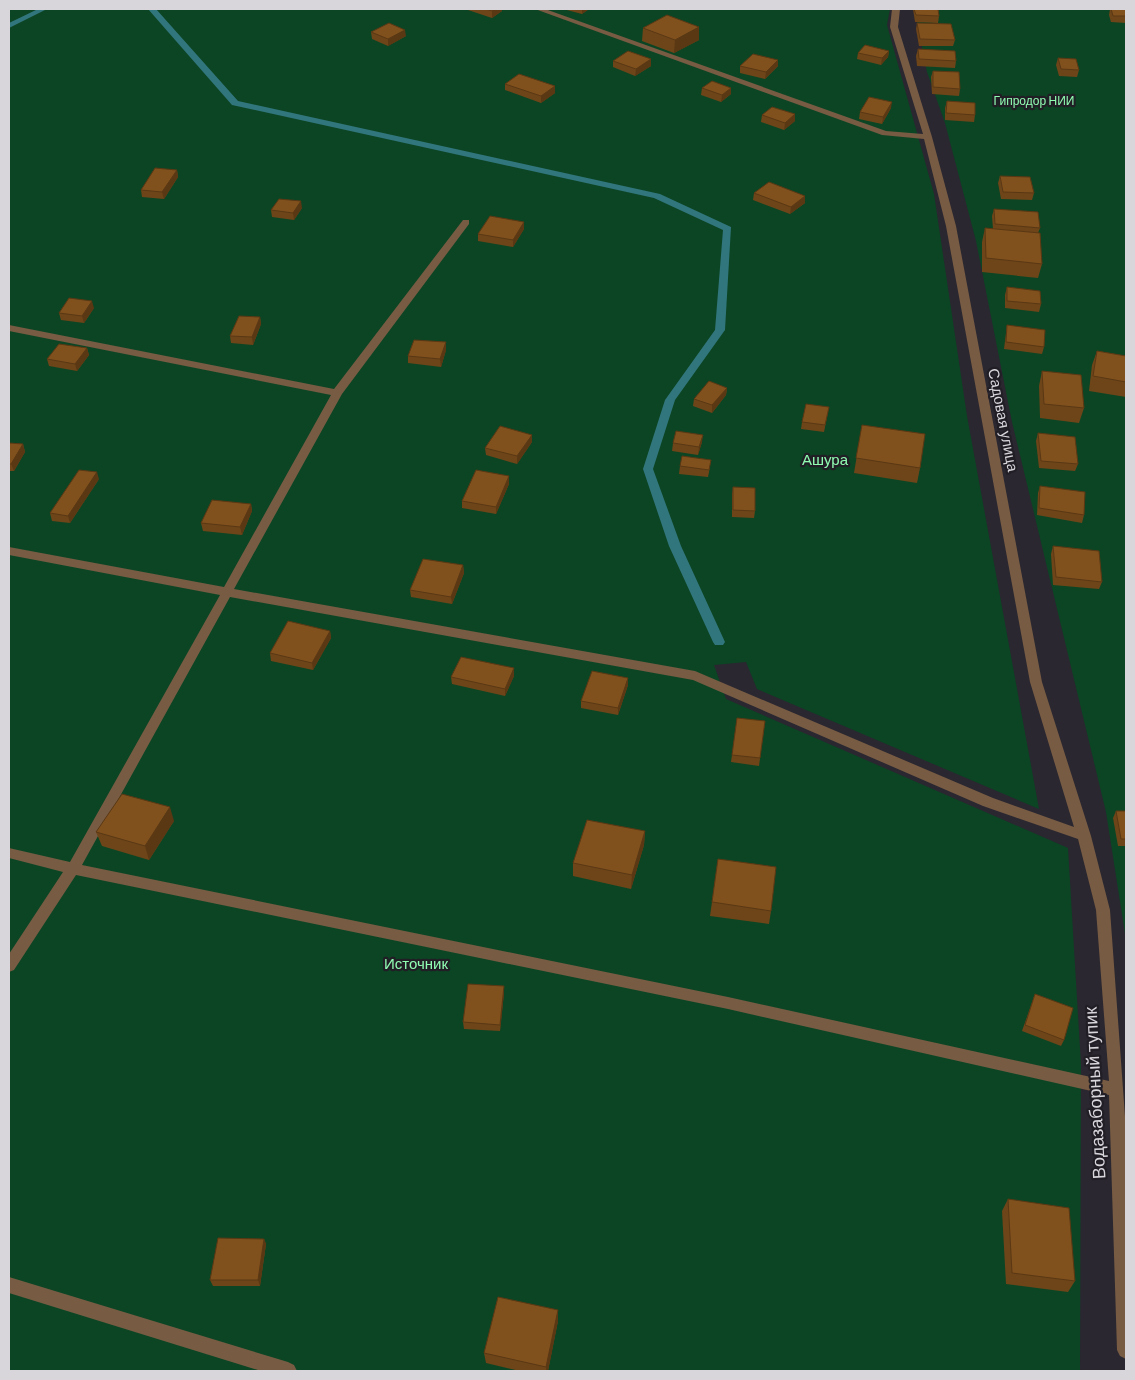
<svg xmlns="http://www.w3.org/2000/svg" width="1135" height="1380" viewBox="0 0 1135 1380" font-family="Barlow,sans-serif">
<rect width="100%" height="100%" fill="#2a2730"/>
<!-- green -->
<g fill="#0c4524">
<path d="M9,9H890L887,25L934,194L967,416L1039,809L757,689L746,662L714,665L726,699L1068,848L1081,1065L1080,1371H9Z"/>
<path d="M919,9H1126V940L1106,812L1012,422L976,241L945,123L927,72L917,22Z"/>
</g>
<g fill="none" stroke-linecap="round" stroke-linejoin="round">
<!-- stream -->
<g fill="#32767d" fill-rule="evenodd">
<path d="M38,9H47L9,28V23Z"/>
<path d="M148,9H156L238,101L660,194L731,227L725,330L675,400L653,469L681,546L725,642L723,645H715L713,642L669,546L643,469L665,400L715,330L723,230L654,198L232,105Z"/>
</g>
<!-- minor -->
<g fill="#775b43" fill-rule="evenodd">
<path d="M535,9H545L886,131L923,134L890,27L892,9H900L898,27L932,137L956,226L1042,682L1091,836L1110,910L1126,1130V1359L1120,1356L1117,1350L1109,1095L728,1009L76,875L14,970L9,972V954L63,872L9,858V848L70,862L220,595L9,555V547L224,587L331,395L9,331V325L334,389L463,220H469V224L342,394L234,589L695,671L993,798L1074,827L1030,682L946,226L924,139L882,135ZM230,597L693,680L983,806L1078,839L1096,910L1109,1081L728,997L82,865Z"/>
<path d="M9,1277L288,1362L294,1365L297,1371H261L9,1293Z"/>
</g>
</g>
<!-- wall -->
<g fill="#6e4519">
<path d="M468,9H502V11L492,18L468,10Z"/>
<path d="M563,9H589L582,14Z"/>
<path d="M913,9H938L939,16L938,23L915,22Z"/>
<path d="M1110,9H1126V23L1111,22L1109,15Z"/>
<path d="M917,23L955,40L953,46H919L916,29Z"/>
<path d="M643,28L699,40L674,53L642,41Z"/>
<path d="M371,32L406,36L388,46L372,39Z"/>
<path d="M918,49L956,61L955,68L917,66L916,56Z"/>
<path d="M889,51L888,57L881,65L857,59L858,53Z"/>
<path d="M1058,58L1079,70L1077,77L1059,76L1056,65Z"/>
<path d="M778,60V66L765,79L740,73V66Z"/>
<path d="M613,61L651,66L635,76L613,67Z"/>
<path d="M933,71L960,89L959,96L932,94L931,77Z"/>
<path d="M505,84L555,86V93L541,103L505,90Z"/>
<path d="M702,88H731V94L721,102L701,95Z"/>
<path d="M947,101L975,115L974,122L945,120V108Z"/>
<path d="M891,108L882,124L859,119L860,112Z"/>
<path d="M795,114V121L784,130L761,122L762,115Z"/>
<path d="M177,170L178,177L164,199L142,197L141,190Z"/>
<path d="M1000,176L1034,193L1032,200L1001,199L998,183Z"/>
<path d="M754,193L805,196V203L790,214L753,200Z"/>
<path d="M302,208L294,220L272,217L271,210Z"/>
<path d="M994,209L1040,228L1038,233L1042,264L1038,278L982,272V242L985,228L993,229L992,216Z"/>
<path d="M524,229L513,247L478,241V234Z"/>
<path d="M1007,287L1041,304L1039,312L1005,308V295Z"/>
<path d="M94,308L84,323L61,320L59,313Z"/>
<path d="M260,317L261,324L253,345L231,343L230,336Z"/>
<path d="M1007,325L1044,347L1042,354L1004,349Z"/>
<path d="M87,348L89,355L77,371L49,366L47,359Z"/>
<path d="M446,350L441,367L408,363V356Z"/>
<path d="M1097,351L1126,356V397L1089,391L1092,365Z"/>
<path d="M1042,371L1084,408L1079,423L1040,418L1039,386Z"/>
<path d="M727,388L726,395L712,413L693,406L694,399Z"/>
<path d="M829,407L824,432L801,429L802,422Z"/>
<path d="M862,425L920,468L917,483L854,473Z"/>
<path d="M1038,433L1078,464L1075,471L1039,468L1036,441Z"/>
<path d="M532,442L517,464L486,455L485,448Z"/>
<path d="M702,442L698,455L672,451L673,443Z"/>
<path d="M9,443L23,444L25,452L14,471H9Z"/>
<path d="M680,466L710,467L708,477L679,474Z"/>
<path d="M509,476V484L496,514L462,508V501Z"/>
<path d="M99,479L70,523L52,521L50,513Z"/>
<path d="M1040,486L1084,515L1082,523L1037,515L1038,493Z"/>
<path d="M733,487L755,511L754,518L732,517V494Z"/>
<path d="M251,504L252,511L242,535L203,531L201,523Z"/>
<path d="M1053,546L1102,582L1099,589L1053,585L1051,554Z"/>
<path d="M463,565L464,573L452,604L411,597L410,590Z"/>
<path d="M330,631L331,638L313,670L271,661L270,653Z"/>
<path d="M514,676L505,696L452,684L451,677Z"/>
<path d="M628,685L618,715L581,708V701Z"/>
<path d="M737,718L765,721L759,766L731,762Z"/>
<path d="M1116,811H1126V846H1118L1113,818Z"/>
<path d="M174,821L149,860L102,846L96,832Z"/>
<path d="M645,831L644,845L631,889L573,876V863Z"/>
<path d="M718,859L771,911L769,924L710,916Z"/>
<path d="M504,993L500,1031L464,1029L463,1022Z"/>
<path d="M1035,994L1064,1040L1061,1046L1022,1031Z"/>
<path d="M1008,1199L1075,1281L1068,1292L1006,1284L1002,1211Z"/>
<path d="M264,1239L266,1244L260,1286H213L210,1280Z"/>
<path d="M558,1321L548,1371H520L486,1363L484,1353Z"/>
</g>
<!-- shaded-wall -->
<g fill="#5a3814">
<path d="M495,9H502V11L492,18V11Z"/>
<path d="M582,9H589L582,14Z"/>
<path d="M699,27V40L674,53L675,40Z"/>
<path d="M405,30L406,36L388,46V39Z"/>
<path d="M889,51L888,57L881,65L882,58Z"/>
<path d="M651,59V66L635,76L636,69Z"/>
<path d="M778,60V66L765,79L766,72Z"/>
<path d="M555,86V93L541,103V96Z"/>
<path d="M731,88V94L721,102L722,95Z"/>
<path d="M892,102L891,108L882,124L883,117Z"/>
<path d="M795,114V121L784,130L785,123Z"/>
<path d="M177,170L178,177L164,199L162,192Z"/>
<path d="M805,196V203L790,214L791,207Z"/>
<path d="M301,201L302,208L294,220L293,213Z"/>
<path d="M524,222V229L513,247V240Z"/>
<path d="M92,301L94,308L84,323L82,316Z"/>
<path d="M260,317L261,324L253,345L252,337Z"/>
<path d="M446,342V350L441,367L440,359Z"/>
<path d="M87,348L89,355L77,371L75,364Z"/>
<path d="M727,388L726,395L712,413V405Z"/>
<path d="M532,435V442L517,464V456Z"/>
<path d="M703,435L702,442L698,455L699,447Z"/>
<path d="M23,444L25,452L14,471L11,464Z"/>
<path d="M97,472L99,479L70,523L68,516Z"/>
<path d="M509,476V484L496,514V507Z"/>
<path d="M251,504L252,511L242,535L240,527Z"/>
<path d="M463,565L464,573L452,604L451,597Z"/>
<path d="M330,631L331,638L313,670L312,663Z"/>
<path d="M514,668V676L505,696V689Z"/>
<path d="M628,678V685L618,715V708Z"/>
<path d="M170,807L174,821L149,860L145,846Z"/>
<path d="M645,831L644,845L631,889L632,875Z"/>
<path d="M504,986V993L500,1031V1025Z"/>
<path d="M264,1239L266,1244L260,1286L258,1280Z"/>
<path d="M558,1310V1321L548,1371H546V1367Z"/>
</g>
<!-- building -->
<g fill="#80501d" stroke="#5a3814">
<path d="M485,9H495L492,11Z"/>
<path d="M914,9H938L939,16L916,15Z"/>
<path d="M1111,9H1126V16H1113Z"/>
<path d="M667,15L699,27L675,40L643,28Z"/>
<path d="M389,23L405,30L388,39L371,32Z"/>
<path d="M917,23L951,24L955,40L920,39Z"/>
<path d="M865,45L889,51L882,58L858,53Z"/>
<path d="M918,49L955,51L956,61L919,59Z"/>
<path d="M628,51L651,59L636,69L613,61Z"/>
<path d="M753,54L778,60L766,72L740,66Z"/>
<path d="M1058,58L1076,59L1079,70L1061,69Z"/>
<path d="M933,71L959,72L960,89L933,87Z"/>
<path d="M519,74L555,86L541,96L505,84Z"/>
<path d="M712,81L731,88L722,95L702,88Z"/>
<path d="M869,97L892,102L883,117L860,112Z"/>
<path d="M947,101L975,103V115L946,113Z"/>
<path d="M772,107L795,114L785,123L762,115Z"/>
<path d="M155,168L177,170L162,192L141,190Z"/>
<path d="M1000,176L1030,177L1034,193L1003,192Z"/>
<path d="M769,182L805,196L791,207L754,193Z"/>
<path d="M279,199L301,201L293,213L271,210Z"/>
<path d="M994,209L1038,212L1040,228L995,224Z"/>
<path d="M490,216L524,222L513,240L478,234Z"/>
<path d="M985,228L1040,233L1042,264L986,258Z"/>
<path d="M1007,287L1040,291L1041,304L1007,301Z"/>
<path d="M69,298L92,301L82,316L59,313Z"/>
<path d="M239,316L260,317L252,337L230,336Z"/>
<path d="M1007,325L1045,330L1044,347L1006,342Z"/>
<path d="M414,340L446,342L440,359L408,356Z"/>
<path d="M59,344L87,348L75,364L47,359Z"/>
<path d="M1097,351L1126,356V382L1093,376Z"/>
<path d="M1042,371L1081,375L1084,408L1044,404Z"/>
<path d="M709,381L727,388L712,405L694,399Z"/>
<path d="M806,404L829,407L825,425L802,422Z"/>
<path d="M862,425L925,434L920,468L856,458Z"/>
<path d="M500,426L532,435L517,456L485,448Z"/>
<path d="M676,431L703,435L699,447L673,443Z"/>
<path d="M1038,433L1075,437L1078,464L1041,461Z"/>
<path d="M9,443L23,444L11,464H9Z"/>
<path d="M682,456L711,460L709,470L680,466Z"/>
<path d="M79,470L97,472L68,516L50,513Z"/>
<path d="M476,470L509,476L496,507L462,501Z"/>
<path d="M1040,486L1085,492L1084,515L1039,508Z"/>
<path d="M733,487L755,488V511L733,510Z"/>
<path d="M212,500L251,504L240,527L201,523Z"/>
<path d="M1053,546L1099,551L1102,582L1056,577Z"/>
<path d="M423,559L463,565L451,597L410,590Z"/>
<path d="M288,621L330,631L312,663L270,653Z"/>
<path d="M461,657L514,668L505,689L451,677Z"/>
<path d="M592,671L628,678L618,708L581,701Z"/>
<path d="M737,718L765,721L760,758L732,755Z"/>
<path d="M122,794L170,807L145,846L96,832Z"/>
<path d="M1116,811H1126V839H1121Z"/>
<path d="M587,820L645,831L632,875L573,863Z"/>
<path d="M718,859L776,867L771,911L712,902Z"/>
<path d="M468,984L504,986L500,1025L463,1022Z"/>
<path d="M1035,994L1073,1008L1064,1040L1025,1025Z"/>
<path d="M1008,1199L1069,1208L1075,1281L1012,1273Z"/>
<path d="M218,1238L264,1239L258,1280H210Z"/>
<path d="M498,1297L558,1310L546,1367L484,1353Z"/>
</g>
<g text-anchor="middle" stroke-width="4.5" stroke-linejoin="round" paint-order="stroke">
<!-- far-park labels -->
<g font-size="12" fill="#90fdb2" stroke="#211e26">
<text x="1034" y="105">Гипродор НИИ</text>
</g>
<!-- street labels -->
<g font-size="15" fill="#d8d6db" stroke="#211e26">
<text transform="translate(1003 420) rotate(79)" y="5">Садовая улица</text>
</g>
<!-- park labels -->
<g font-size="15" fill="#90fdb2" stroke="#211e26">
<text x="825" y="465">Ашура</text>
<text x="416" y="969">Источник</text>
</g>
<!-- near-street labels -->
<g font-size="18" fill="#d8d6db" stroke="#211e26">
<text transform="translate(1095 1093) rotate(-93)" y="6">Водазаборный тупик</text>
</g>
</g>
<!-- border -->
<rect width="1135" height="1380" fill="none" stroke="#d8d6db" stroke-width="20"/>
</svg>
